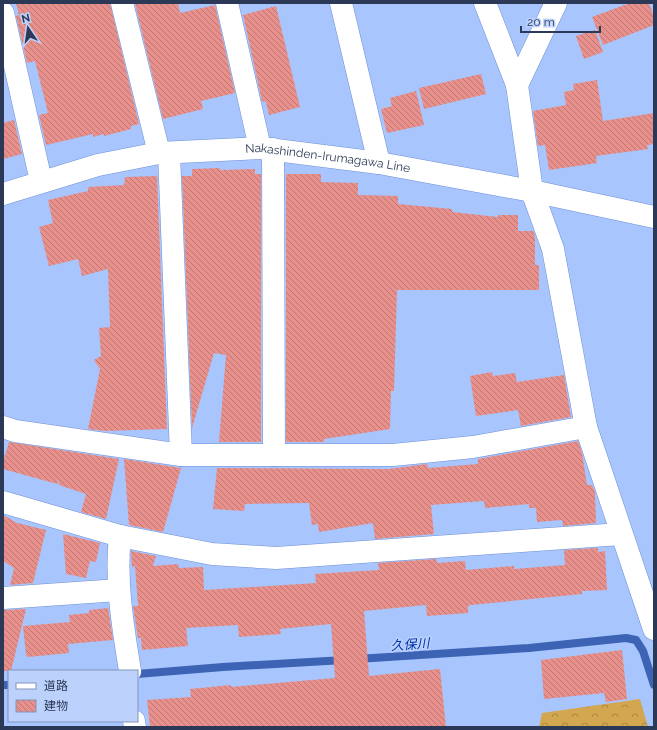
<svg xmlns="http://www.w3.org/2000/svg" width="657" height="730" viewBox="0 0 657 730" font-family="Raleway,'Noto Sans JP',sans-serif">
<defs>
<pattern id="forest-crowns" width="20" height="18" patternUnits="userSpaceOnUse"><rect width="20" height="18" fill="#d2a750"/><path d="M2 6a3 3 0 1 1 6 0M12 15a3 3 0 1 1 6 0" fill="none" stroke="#ab8945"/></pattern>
<pattern id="building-back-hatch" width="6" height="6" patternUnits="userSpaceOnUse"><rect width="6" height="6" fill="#e8908b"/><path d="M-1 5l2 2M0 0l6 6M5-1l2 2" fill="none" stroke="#bc7774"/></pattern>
</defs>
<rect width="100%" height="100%" fill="#a8c5fe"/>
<!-- forest -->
<path fill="url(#forest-crowns)" d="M640,699L648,727H539L542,713Z"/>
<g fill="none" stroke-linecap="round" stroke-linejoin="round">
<!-- stream -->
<g stroke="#3d63b4" stroke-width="8">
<path d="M357,659L529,648L626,638L636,640L643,651L654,685"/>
<path d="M137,674L223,667L344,660"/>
<path d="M3,685H9"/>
</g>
</g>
<!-- building -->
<g fill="url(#building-back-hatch)">
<path d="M16,3H110L139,124L131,126V129L104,136V134L93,137V134L46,145L39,115L48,113L35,61L27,63L16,16L19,15Z"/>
<path d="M139,3H178L180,13L215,5L235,93L201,101L203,109L163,119L135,4Z"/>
<path d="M630,3H649L654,17V25L603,45L592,17Z"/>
<path d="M276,6L300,107L269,115L266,102L262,101L243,15Z"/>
<path d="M595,30L603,52L584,59L576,36Z"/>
<path d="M481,74L486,94L424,109L419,88Z"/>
<path d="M597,80L603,121L654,113V144L647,145L648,149L596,156L597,163L549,170L545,145L538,146L533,111L566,105L564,92L574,90L573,84Z"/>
<path d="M416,91L424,125L387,133L381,109L392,106L390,98Z"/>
<path d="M14,120L22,154L3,159V123Z"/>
<path d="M220,168V170L255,169V174H261V442H219L226,355L214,353L192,428L182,176H192V169Z"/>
<path d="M286,174H321V182L358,183V195L398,196V204L452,209V212L498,217V215H518V231H533L535,236V265H539V290H397L394,391H391L390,429L324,439V442H286Z"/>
<path d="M157,176L167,429L105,431L88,429L100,369L94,360L101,356L99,328L110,327L108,269L82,276L78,259L49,266L39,227L53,223L48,200L88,191V187L124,185L125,177Z"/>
<path d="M492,372L493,376L515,373L517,382L564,375L571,417L521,426L518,410L476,416L470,376Z"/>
<path d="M578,441L582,453L587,485H592L595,492L596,523L563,526L562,520L537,522L536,508H529V504L485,508L484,501L431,505L434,534L375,539L373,523L319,532L318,524L312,525L309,503L245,504L244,511L213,509L217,468L389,469L427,464L428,468L478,464V459Z"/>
<path d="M9,442L119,459L106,519L81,512L86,494L59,485L58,479L57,484L3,469V462Z"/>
<path d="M124,459L181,468L163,532L129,525Z"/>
<path d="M3,515L17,523L46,530L33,583L10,585L14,568L3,561Z"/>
<path d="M63,534L100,543L96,562L90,561L86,578L66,574Z"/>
<path d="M598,548V552L605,551L607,590L582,591V594L471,605L468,606V613L427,616L426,605L364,611L369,676L440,669L446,727H150L147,700L191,697L190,689L231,685V687L335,678L331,624L280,629L281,634L239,637L238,625L186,628L188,646L142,650L141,638H138L133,606H138L135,566L132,567L131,551L156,556L153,566L178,564L179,568L203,567L204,590L316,583L315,574L379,570L378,563L436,559L437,563L465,561L466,570L514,566V569L565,565L564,550Z"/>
<path d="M108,608L113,640L68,644L69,653L28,657L26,655L23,626L70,622L69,615L89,613V610Z"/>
<path d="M26,609L11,671H3L4,610Z"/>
<path d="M622,650L627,699L606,702L604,693L544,699L541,660Z"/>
</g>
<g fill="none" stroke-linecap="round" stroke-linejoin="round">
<defs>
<g id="minor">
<path d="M122,3L159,153"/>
<path d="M227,3L260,148"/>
<path d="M341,3L379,163"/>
<path d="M485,3L517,85L532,191L553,249L586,427L654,629"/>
<path d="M3,13L41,181"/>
<path d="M517,85L556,3"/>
<path d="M169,153L181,455"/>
<path d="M3,427L15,431L181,455H274L273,149"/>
<path d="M274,455H393L473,447L586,427"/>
<path d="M3,502L120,536L212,554L276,558L621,534"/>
<path d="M120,536C115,581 123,627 130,671"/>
<path d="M3,598L119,590"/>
<path d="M134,721L135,727"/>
</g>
<g id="major">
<path id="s1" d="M3,194L98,165L159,153L260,148L379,163L532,191L654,217"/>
</g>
</defs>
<!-- minor casing -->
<use href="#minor" stroke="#6e90d4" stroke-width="23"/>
<!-- major casing -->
<use href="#major" stroke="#6e90d4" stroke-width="23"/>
<!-- minor -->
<use href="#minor" stroke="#fff" stroke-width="22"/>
<!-- major -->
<use href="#major" stroke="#fff" stroke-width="22"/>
</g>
<g text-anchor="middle" stroke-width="3" stroke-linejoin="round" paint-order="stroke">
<!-- street labels -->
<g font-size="12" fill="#2b3956" stroke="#bcd2fd">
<text dy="4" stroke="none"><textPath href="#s1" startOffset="331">Nakashinden-Irumagawa Line</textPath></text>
</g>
<!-- water labels -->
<g font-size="13" font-style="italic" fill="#0232aa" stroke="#bcd2fd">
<text transform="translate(410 644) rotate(-4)" y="5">久保川</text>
</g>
</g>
<!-- border -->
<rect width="657" height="730" fill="none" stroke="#2b3956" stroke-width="8"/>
<!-- legend -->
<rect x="8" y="670" width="130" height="52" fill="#bcd2fd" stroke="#8295ba"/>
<rect x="16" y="683" width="20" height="6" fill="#ffffff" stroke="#8295ba"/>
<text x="44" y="690" font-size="12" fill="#2b3956">道路</text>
<rect x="16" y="700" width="20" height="12" fill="url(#building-back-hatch)" stroke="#8295ba"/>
<text x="44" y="710" font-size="12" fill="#2b3956">建物</text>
<!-- north arrow -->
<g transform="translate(28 28) rotate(347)" stroke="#bcd2fd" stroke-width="3" paint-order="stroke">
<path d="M0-3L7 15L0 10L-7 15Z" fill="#2b3956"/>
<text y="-6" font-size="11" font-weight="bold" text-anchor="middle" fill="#2b3956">N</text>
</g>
<!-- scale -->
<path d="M521 26v6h79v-6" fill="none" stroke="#2b3956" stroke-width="2"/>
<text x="527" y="26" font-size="12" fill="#2b3956" stroke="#bcd2fd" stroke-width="3" paint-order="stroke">20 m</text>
</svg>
